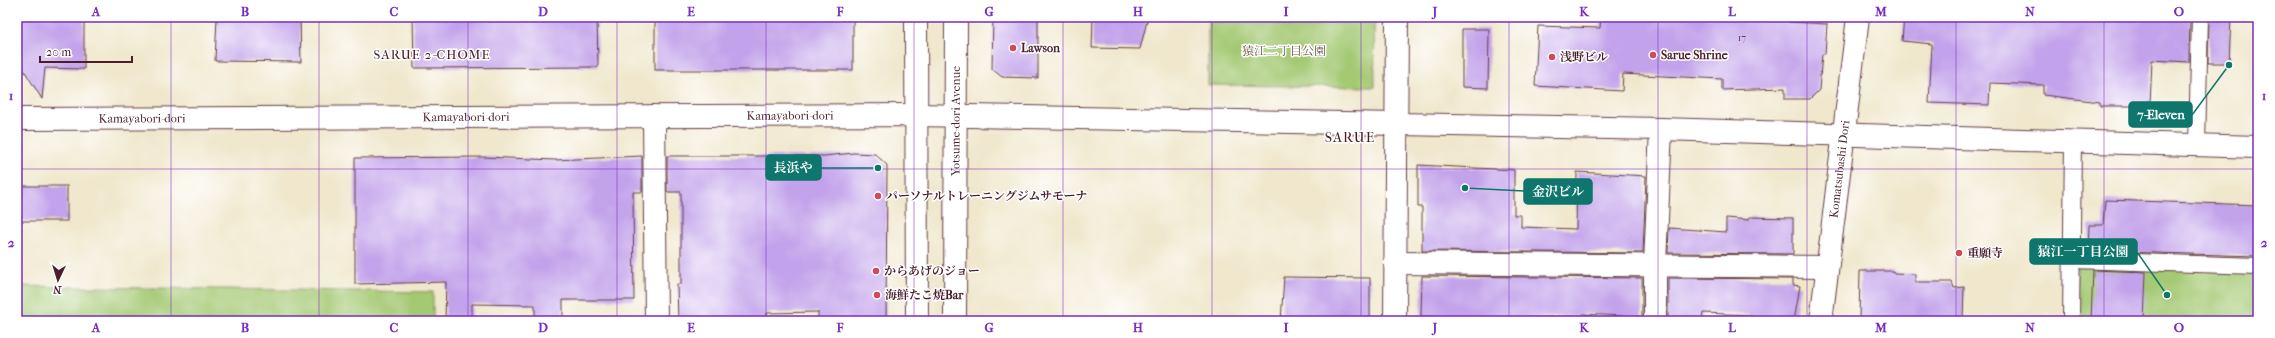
<svg xmlns="http://www.w3.org/2000/svg" width="2275" height="338" viewBox="0 0 2275 338" font-family="'IM FELL French Canon','Noto Serif JP',serif">
<rect width="100%" height="100%" fill="#fff"/>
<filter id="ink" filterUnits="userSpaceOnUse"><feTurbulence type="fractalNoise" baseFrequency=".025" numOctaves="2"/><feDisplacementMap in="SourceGraphic" scale="8" xChannelSelector="R" yChannelSelector="G"/><feConvolveMatrix kernelMatrix="1 2 1 2 8 2 1 2 1" color-interpolation-filters="sRGB"/></filter>
<filter id="wash" filterUnits="userSpaceOnUse"><feTurbulence type="fractalNoise" baseFrequency=".012" numOctaves="4" result="noise"/><feDisplacementMap in="SourceGraphic" scale="16" xChannelSelector="R" yChannelSelector="G"/><feGaussianBlur stdDeviation="0.9" result="paint"/><feColorMatrix in="noise" values="0 0 0 0 0 0 0 0 0 0 0 0 0 0 0 0 0 1.4 0 .05"/><feComposite in="paint" operator="in"/></filter>
<g filter="url(#wash)">
<rect width="100%" height="100%" fill="#f0e7cc"/>
<!-- green -->
<g fill="#a4c973" stroke="#77744f">
<path d="M1208,17H1374L1375,87L1208,85Z"/>
<path d="M2077,265L2258,270V321H2076Z"/>
<path d="M17,286L433,292V321H17Z"/>
</g>
<g id="blocks">
<!-- building -->
<g fill="#c2a2ea">
<path d="M17,17H84V69L45,68L42,99L24,70H17Z"/>
<path d="M217,17H300L301,62L215,61Z"/>
<path d="M413,17H597L598,67L414,68Z"/>
<rect x="655" y="17" width="198" height="53"/>
<path d="M993,17H1038V78L1002,77L992,69Z"/>
<path d="M1093,17H1148L1140,49L1092,48Z"/>
<path d="M1601,17H1788L1789,22L1827,24L1825,54H1822L1819,90L1810,99H1785V88L1722,90V79L1623,74L1622,91L1535,86L1538,26L1600,28Z"/>
<path d="M1904,17L1949,21V17H2190L2189,62L2152,60L2150,106H2100V102L2043,95V85L1990,83L1989,105L1929,103L1932,44L1902,41Z"/>
<path d="M2209,17H2231L2229,63H2208Z"/>
<path d="M1462,29H1489L1488,88L1462,87Z"/>
<path d="M854,153L875,154L887,165L886,321H818V312L767,313V321H678L677,284H681V192H667V156H824Z"/>
<path d="M642,156V192H633L634,300H563V321H535V305L472,304V321H445L446,282L355,284V158L484,157L555,160Z"/>
<path d="M1418,165L1514,170V215H1521V227L1576,229L1577,172L1646,176L1643,253L1422,251V207H1418Z"/>
<rect x="17" y="186" width="50" height="35"/>
<path d="M2105,200L2258,205V256L2088,251L2089,225H2103Z"/>
<path d="M1749,217L1793,218V254L1668,253L1669,228L1726,232V218L1749,220Z"/>
<path d="M2093,270L2146,272L2144,321H2091Z"/>
<path d="M1860,271H1893L1894,273L1915,274V282H1952L1954,288L1964,287L1963,321H1859Z"/>
<path d="M1422,276L1642,278V317L1583,314V316L1506,319L1421,316Z"/>
<path d="M1284,277L1370,278V321H1281Z"/>
<path d="M1668,278L1793,279V285L1800,286L1794,321H1751V315L1703,313L1702,321H1669L1668,318Z"/>
</g>
</g>
</g>
<g filter="url(#ink)">
<use href="#blocks" fill-opacity="0" stroke="#633d43" stroke-width="1"/>
<g fill="none" stroke-linecap="round" stroke-linejoin="round">
<defs>
<g id="service">
<path d="M2197,144L2200,17"/>
<path d="M2072,260L2258,266"/>
<path d="M2071,321L2073,141"/>
</g>
<g id="minor">
<path d="M654,116L656,321"/>
<path d="M1395,263L1827,267"/>
<path d="M1395,321L1397,17"/>
<path d="M1655,321V264L1661,129"/>
</g>
<g id="tertiary">
<path id="s1" d="M17,119L916,115L1661,129L2258,147"/>
<path id="s2" d="M1821,321L1858,17"/>
</g>
<g id="secondary">
<path d="M916,17L917,321"/>
<path id="s3" d="M955,321L956,17"/>
</g>
</defs>
<!-- service casing -->
<use href="#service" stroke="#633d43" stroke-width="18"/>
<!-- minor casing -->
<use href="#minor" stroke="#633d43" stroke-width="24"/>
<!-- tertiary casing -->
<use href="#tertiary" stroke="#633d43" stroke-width="24"/>
<!-- secondary casing -->
<use href="#secondary" stroke="#633d43" stroke-width="24"/>
<!-- service -->
<use href="#service" stroke="#fff" stroke-width="16"/>
<!-- minor -->
<use href="#minor" stroke="#fff" stroke-width="22"/>
<!-- tertiary -->
<use href="#tertiary" stroke="#fff" stroke-width="22"/>
<!-- secondary -->
<use href="#secondary" stroke="#fff" stroke-width="22"/>
</g>
</g>
<!-- grid -->
<path fill="none" stroke="#7b2cbf" stroke-width="1" stroke-opacity="0.55" d="M171,17V321M319,17V321M468,17V321M617,17V321M766,17V321M914,17V321M1063,17V321M1212,17V321M1361,17V321M1509,17V321M1658,17V321M1807,17V321M1956,17V321M2104,17V321M17,169H2258"/>
<!-- markers -->
<g fill="#d1495b" stroke="#fff" stroke-width="1.5">
<circle cx="1013" cy="48" r="4"/>
<circle cx="1653" cy="55" r="4"/>
<circle cx="1552" cy="57" r="4"/>
<circle cx="878" cy="196" r="4"/>
<circle cx="1959" cy="253" r="4"/>
<circle cx="876" cy="271" r="4"/>
<circle cx="877" cy="295" r="4"/>
</g>
<g text-anchor="middle" stroke-width="3" stroke-linejoin="round" paint-order="stroke">
<!-- number labels -->
<g font-size="10" fill="#68405b">
<text x="1742" y="41">17</text>
</g>
<!-- poi labels -->
<g font-size="12" font-weight="bold" fill="#4a1f2b" stroke="#fff" text-anchor="start">
<text x="1021" y="52">Lawson</text>
<text x="1661" y="59">Sarue Shrine</text>
<text x="1560" y="61">浅野ビル</text>
<text x="886" y="200">パーソナルトレーニングジムサモーナ</text>
<text x="1967" y="257">重願寺</text>
<text x="884" y="275">からあげのジョー</text>
<text x="885" y="299">海鮮たこ焼Bar</text>
</g>
<!-- park labels -->
<g font-size="12" fill="#6a5a44" stroke="#fff">
<text x="1284" y="55">猿江二丁目公園</text>
</g>
<!-- street labels -->
<g font-size="12" fill="#4a1f2b" stroke="#fff">
<text dy="4" stroke="none"><textPath href="#s1" startOffset="773">Kamayabori-dori</textPath></text>
<text dy="4" stroke="none"><textPath href="#s1" startOffset="449">Kamayabori-dori</textPath></text>
<text dy="4" stroke="none"><textPath href="#s1" startOffset="125">Kamayabori-dori</textPath></text>
<text dy="4" stroke="none"><textPath href="#s3" startOffset="200">Yotsume-dori Avenue</textPath></text>
<text dy="4" stroke="none"><textPath href="#s2" startOffset="153">Komatsubashi Dori</textPath></text>
</g>
<!-- neighbourhood labels -->
<g font-size="13" letter-spacing="1" fill="#4a1f2b" stroke="#fff">
<text x="432" y="59">SARUE 2-CHOME</text>
</g>
<!-- quarter labels -->
<g font-size="14" letter-spacing="1" fill="#4a1f2b" stroke="#fff">
<text x="1350" y="142">SARUE</text>
</g>
</g>
<!-- callouts -->
<path fill="none" stroke="#0f766e" stroke-width="1.5" d="M2229 65L2192 115M878 168L821 168M1465 188L1524 191M2167 295L2137 252"/>
<g fill="#0f766e" stroke="#fff" stroke-width="1.5">
<circle cx="2229" cy="65" r="4"/>
<circle cx="878" cy="168" r="4"/>
<circle cx="1465" cy="188" r="4"/>
<circle cx="2167" cy="295" r="4"/>
</g>
<g fill="#0f766e" stroke="#0f766e" stroke-width="1.5">
<rect x="2129" y="102" width="63" height="25" rx="4"/>
<rect x="766" y="155" width="55" height="25" rx="4"/>
<rect x="1524" y="179" width="68" height="25" rx="4"/>
<rect x="2030" y="239" width="107" height="25" rx="4"/>
</g>
<g font-size="13" text-anchor="middle" font-weight="bold" fill="#fff">
<text x="2161" y="119">7-Eleven</text>
<text x="793" y="172">長浜や</text>
<text x="1558" y="196">金沢ビル</text>
<text x="2083" y="256">猿江一丁目公園</text>
</g>
<!-- margin -->
<rect width="2275" height="338" fill="none" stroke="#fff" stroke-width="44"/>
<!-- north arrow -->
<g transform="translate(58 280) rotate(184)" stroke="#ffffff" stroke-width="3" paint-order="stroke">
<path d="M0-3L7 15L0 10L-7 15Z" fill="#4a1f2b"/>
<text y="-6" font-size="11" font-weight="bold" text-anchor="middle" fill="#4a1f2b">N</text>
</g>
<!-- scale -->
<path d="M40 56v6h92v-6" fill="none" stroke="#4a1f2b" stroke-width="2"/>
<text x="46" y="56" font-size="12" fill="#4a1f2b" stroke="#ffffff" stroke-width="3" paint-order="stroke">20 m</text>
<rect x="22" y="22" width="2231" height="294" fill="none" stroke="#7b2cbf" stroke-width="1.5"/>
<g font-size="13" text-anchor="middle" font-weight="bold" fill="#7b2cbf">
<text x="96" y="16">A</text>
<text x="245" y="16">B</text>
<text x="394" y="16">C</text>
<text x="543" y="16">D</text>
<text x="691" y="16">E</text>
<text x="840" y="16">F</text>
<text x="989" y="16">G</text>
<text x="1138" y="16">H</text>
<text x="1286" y="16">I</text>
<text x="1435" y="16">J</text>
<text x="1584" y="16">K</text>
<text x="1732" y="16">L</text>
<text x="1881" y="16">M</text>
<text x="2030" y="16">N</text>
<text x="2179" y="16">O</text>
<text x="11" y="100">1</text>
<text x="2264" y="100">1</text>
<text x="11" y="247">2</text>
<text x="2264" y="247">2</text>
<text x="96" y="332">A</text>
<text x="245" y="332">B</text>
<text x="394" y="332">C</text>
<text x="543" y="332">D</text>
<text x="691" y="332">E</text>
<text x="840" y="332">F</text>
<text x="989" y="332">G</text>
<text x="1138" y="332">H</text>
<text x="1286" y="332">I</text>
<text x="1435" y="332">J</text>
<text x="1584" y="332">K</text>
<text x="1732" y="332">L</text>
<text x="1881" y="332">M</text>
<text x="2030" y="332">N</text>
<text x="2179" y="332">O</text>
</g>
</svg>
